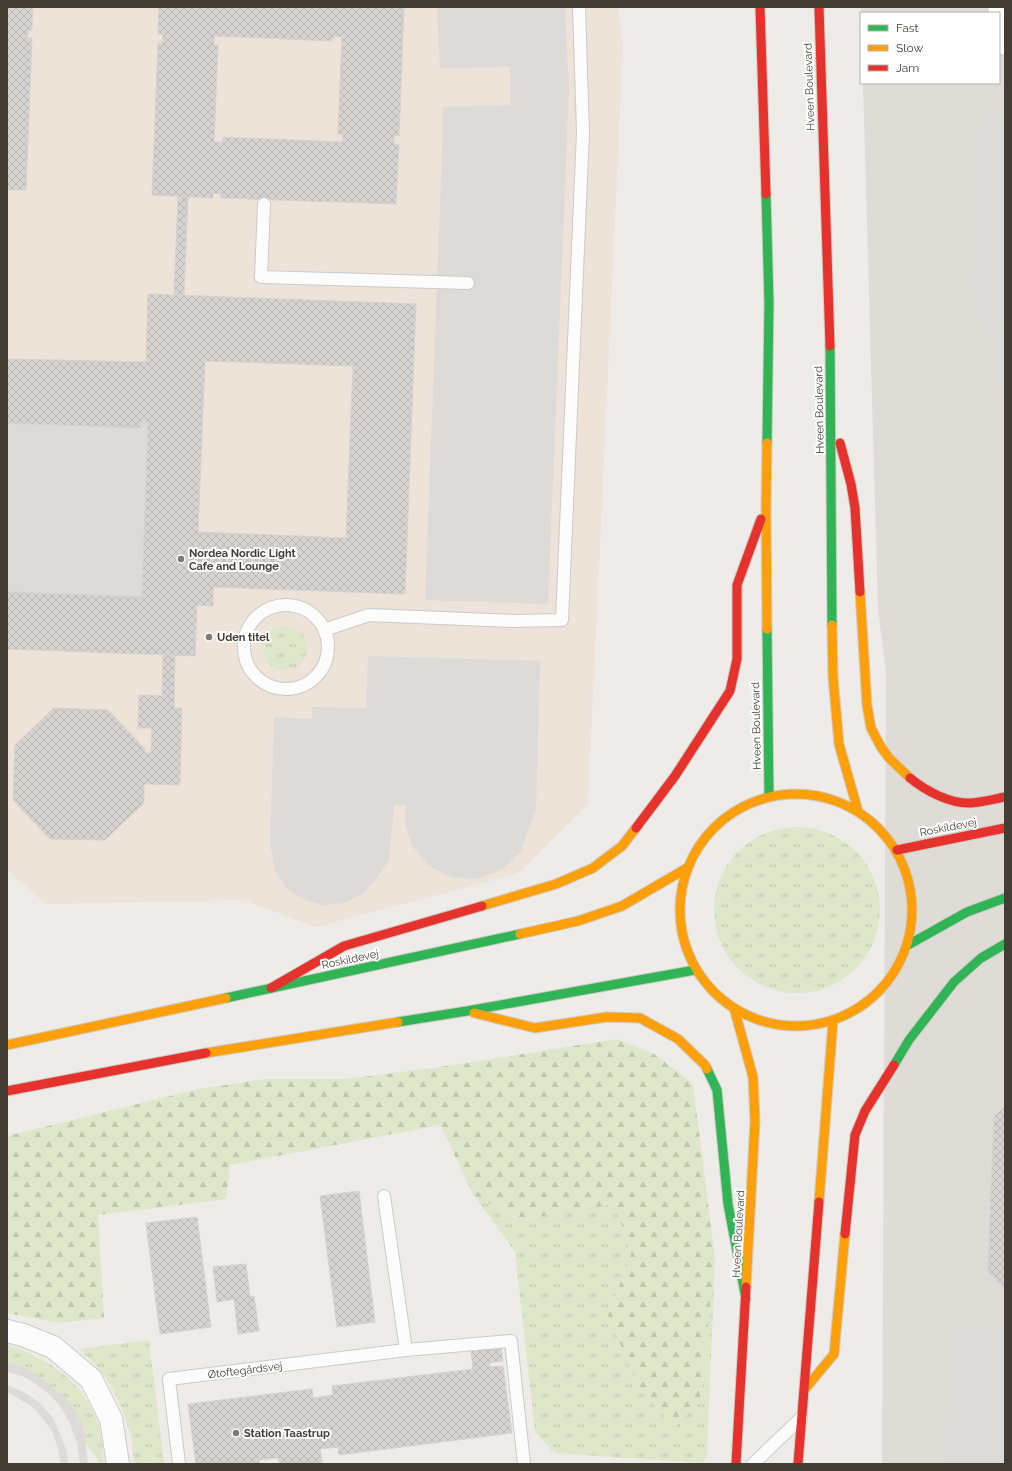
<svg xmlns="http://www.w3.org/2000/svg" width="1012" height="1471" viewBox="0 0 1012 1471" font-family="Raleway,sans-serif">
<defs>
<pattern id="grass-tufts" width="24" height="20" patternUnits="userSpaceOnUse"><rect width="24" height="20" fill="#dee7ca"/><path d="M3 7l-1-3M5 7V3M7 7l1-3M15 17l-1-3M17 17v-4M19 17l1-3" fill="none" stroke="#c0c7ae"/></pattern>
<pattern id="forest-firs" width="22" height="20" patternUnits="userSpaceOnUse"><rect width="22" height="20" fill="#dee7ca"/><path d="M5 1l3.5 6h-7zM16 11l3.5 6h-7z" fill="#c0c7ae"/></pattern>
<pattern id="building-cross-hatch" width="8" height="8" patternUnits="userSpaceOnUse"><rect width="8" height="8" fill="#d6d3d0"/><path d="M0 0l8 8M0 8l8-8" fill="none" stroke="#b9b6b3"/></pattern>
</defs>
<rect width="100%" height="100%" fill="#eeece9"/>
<!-- commercial -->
<path fill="#ede3d9" d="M7,7H619L623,48L588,805L517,874L316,927L243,900L46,904L7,870Z"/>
<!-- industrial -->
<path fill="#dfdcd8" d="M861,7H1005V1464H882L886,674L878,609L863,83H999V13H861V16Z"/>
<!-- grass -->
<g fill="url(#grass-tufts)">
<circle cx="285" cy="648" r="22"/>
<circle cx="797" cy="910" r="83"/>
<path d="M473,1194L519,1220L615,1203L631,1254L608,1316L700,1401L715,1259L707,1455L703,1463L554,1453L535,1432L515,1252Z"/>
<path d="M149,1340L164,1464H134C133,1453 132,1440 129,1430C119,1396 105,1371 79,1349Z"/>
<path d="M7,1345C50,1358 88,1385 100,1430C103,1441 103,1453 104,1464H101L85,1442L84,1431L79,1418L22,1366L7,1362Z"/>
</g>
<!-- forest -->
<path fill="url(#forest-firs)" d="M617,1039L654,1054L693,1084L715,1259L700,1401L674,1428L638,1385L608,1316L631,1254L615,1204L519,1220L473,1194L440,1125L230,1165L226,1199L98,1215L104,1318L58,1323L7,1313V1136L199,1089L265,1079H346L447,1066Z"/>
<!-- parking -->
<g fill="#dddbd8">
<path d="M437,7H565L569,90L548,604L425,600L442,152L443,107L511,105L510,67L440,68Z"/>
<path d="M985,110L1005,111V393L975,282Z"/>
<path d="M141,422H148L142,597L7,592V423L140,428Z"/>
<path d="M368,656L540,661L536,809L520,853L501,870L477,879L451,877L429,866L412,846L405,825L406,805H394L389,860L377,878L363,893L345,903L324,905L304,900L287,888L275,871L270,844L274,717L312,719V707L366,708Z"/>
<path d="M956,1328H1005V1464H950Z"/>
<path d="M7,1362L22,1366L45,1381L68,1401L79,1418L84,1431L88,1464H80L77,1443L69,1421L60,1406L49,1394L36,1384L22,1376L7,1372Z"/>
<path d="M7,1385L24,1392L41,1404L53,1418L67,1451L68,1464H61L58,1448L52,1431L42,1418L33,1407L7,1392Z"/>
</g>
<!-- building -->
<g fill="url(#building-cross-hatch)" stroke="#d6d3cf" fill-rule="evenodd">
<path d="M7,7H33L32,30H28L27,38H32L26,190H7Z"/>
<path d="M159,7H404L399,136L394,135V144L399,145L396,204L221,198V194L213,193V198L152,195L158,43H162L163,34H158ZM214,36L333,41V37H342L338,134H343L342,142L223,137V142H214L218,45H214Z"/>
<path d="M178,197H188L184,295L174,294Z"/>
<path d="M148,294L416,304L405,594L213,587V606L197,605L195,656L7,649V592L142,597L148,422H141L140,428L7,423V359L146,362ZM205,361L353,366L346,538L198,532Z"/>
<path d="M163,655H175L174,708H182L180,785L144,784V803L105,840L50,839L13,800L15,745L54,708L108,710L145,749V753H151L152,728H138L139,695L162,696Z"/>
<path d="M1005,1106V1290L988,1271L994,1117Z"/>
<path d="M359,1191L375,1322L337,1327L320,1196Z"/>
<path d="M197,1217L211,1327L160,1334L146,1223Z"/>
<path d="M246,1264L250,1297L254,1296L259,1331L238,1334L234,1299L217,1302L213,1267Z"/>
<path d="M501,1346L503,1361L489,1363L490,1367L503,1366L512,1433L339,1455L338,1447L320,1449L322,1464H279L278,1458L259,1460L260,1464H196L188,1404L312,1389L313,1398L333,1395L332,1386L473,1369L471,1349Z"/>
</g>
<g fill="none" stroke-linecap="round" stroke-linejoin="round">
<defs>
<g id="lane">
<path d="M264,204L261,277L468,283"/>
<circle cx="286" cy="647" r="42"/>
<path d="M324,630L369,615L513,621L562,620L583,132L579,7"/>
<path d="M384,1196L406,1350"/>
<path d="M179,1464L169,1379L406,1350L511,1341L524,1464"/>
<path d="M753,1464L801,1418"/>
</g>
<g id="street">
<path d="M999,7L1003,37L1005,44"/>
<path d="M7,1331L23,1335L53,1347L91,1379L111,1419L118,1464"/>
</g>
<g id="fast">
<path d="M766,194L769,303L767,443"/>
<path d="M830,346L832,625"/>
<path d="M767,629L769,796"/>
<path d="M908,945L967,912L1005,898"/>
<path d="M226,998L520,934"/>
<path d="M398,1022L467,1011L695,970"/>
<path d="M894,1065L909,1040L954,982L981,958L1005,944"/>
<path d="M707,1069L717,1090L728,1204L746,1299"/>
</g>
<g id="slow">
<path d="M767,443L766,507L767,629"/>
<path d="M860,592L867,705L871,728L881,747L890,759L910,778"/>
<path d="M832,625L833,677L839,744L858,811"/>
<circle cx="796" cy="910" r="116"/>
<path d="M482,906L556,884L593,868L622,846L636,828"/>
<path d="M520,934L578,921L622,906L687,868"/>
<path d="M734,1008L753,1077L755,1121L746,1287"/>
<path d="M474,1013L535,1028L607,1017L640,1018L678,1039L705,1065L707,1069"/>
<path d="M7,1045L226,998"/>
<path d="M206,1053L398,1022"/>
<path d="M819,1202L833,1021"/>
<path d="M805,1389L834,1354L845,1234"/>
</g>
<g id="jam">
<path d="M760,7L766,194"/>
<path d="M819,7L830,346"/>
<path d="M840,443L851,484L855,508L860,592"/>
<path d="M910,778C926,791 950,804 971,803C983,802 994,799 1005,797"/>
<path d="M636,828L675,776L730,691L737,659V585L761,519"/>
<path d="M897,850L1005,828"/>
<path d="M271,988L344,946L482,906"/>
<path d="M7,1091L206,1053"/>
<path d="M845,1234L855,1135L865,1111L894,1065"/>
<path d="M736,1464L746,1287"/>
<path d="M798,1464L819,1202"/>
</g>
</defs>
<!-- lane casing -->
<use href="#lane" stroke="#cccac6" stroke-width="14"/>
<!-- street casing -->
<use href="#street" stroke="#cccac6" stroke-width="24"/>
<!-- fast casing -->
<use href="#fast" stroke="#cfcbc3" stroke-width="11"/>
<!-- slow casing -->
<use href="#slow" stroke="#cfcbc3" stroke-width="11"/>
<!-- jam casing -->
<use href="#jam" stroke="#cfcbc3" stroke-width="11"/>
<!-- lane -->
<use href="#lane" stroke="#fcfcfc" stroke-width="12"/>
<!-- street -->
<use href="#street" stroke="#fcfcfc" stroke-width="22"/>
<!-- fast -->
<use href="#fast" stroke="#30b455" stroke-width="9"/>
<!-- slow -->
<use href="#slow" stroke="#ff9f0a" stroke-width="9"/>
<!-- jam -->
<use href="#jam" stroke="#e5322d" stroke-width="9"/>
</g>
<!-- markers -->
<g fill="#7f7a75" stroke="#fff" stroke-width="1.5">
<circle cx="181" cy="559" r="4"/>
<circle cx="209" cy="637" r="4"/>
<circle cx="236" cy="1433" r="4"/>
</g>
<g text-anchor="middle" stroke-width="4" stroke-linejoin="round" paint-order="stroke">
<!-- street labels -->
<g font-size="11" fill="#433d36" stroke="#fff">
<text transform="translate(809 87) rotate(-92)" y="4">Hveen Boulevard</text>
<text transform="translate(819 410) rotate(-91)" y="4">Hveen Boulevard</text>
<text transform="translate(756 726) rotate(-91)" y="4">Hveen Boulevard</text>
<text transform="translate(948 827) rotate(-11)" y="4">Roskildevej</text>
<text transform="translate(350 959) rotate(-12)" y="4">Roskildevej</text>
<text transform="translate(738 1234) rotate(-87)" y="4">Hveen Boulevard</text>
<text transform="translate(245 1370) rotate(-7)" y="4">Øtoftegårdsvej</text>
</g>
<!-- poi labels -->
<g font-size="11" font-weight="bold" fill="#433d36" stroke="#fff" text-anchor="start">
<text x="189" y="557">Nordea Nordic Light<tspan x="189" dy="13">Cafe and Lounge</tspan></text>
<text x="217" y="641">Uden titel</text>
<text x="244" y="1437">Station Taastrup</text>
</g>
</g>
<!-- border -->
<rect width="1012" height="1471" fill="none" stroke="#433d36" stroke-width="16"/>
<!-- legend -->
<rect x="860" y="12" width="140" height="72" fill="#ffffff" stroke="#b4b1af"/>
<rect x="868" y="25" width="20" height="6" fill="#30b455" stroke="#b4b1af"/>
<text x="896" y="32" font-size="12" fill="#433d36">Fast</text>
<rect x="868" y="45" width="20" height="6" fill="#ff9f0a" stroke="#b4b1af"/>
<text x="896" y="52" font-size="12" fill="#433d36">Slow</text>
<rect x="868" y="65" width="20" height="6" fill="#e5322d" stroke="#b4b1af"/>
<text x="896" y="72" font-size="12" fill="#433d36">Jam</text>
</svg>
